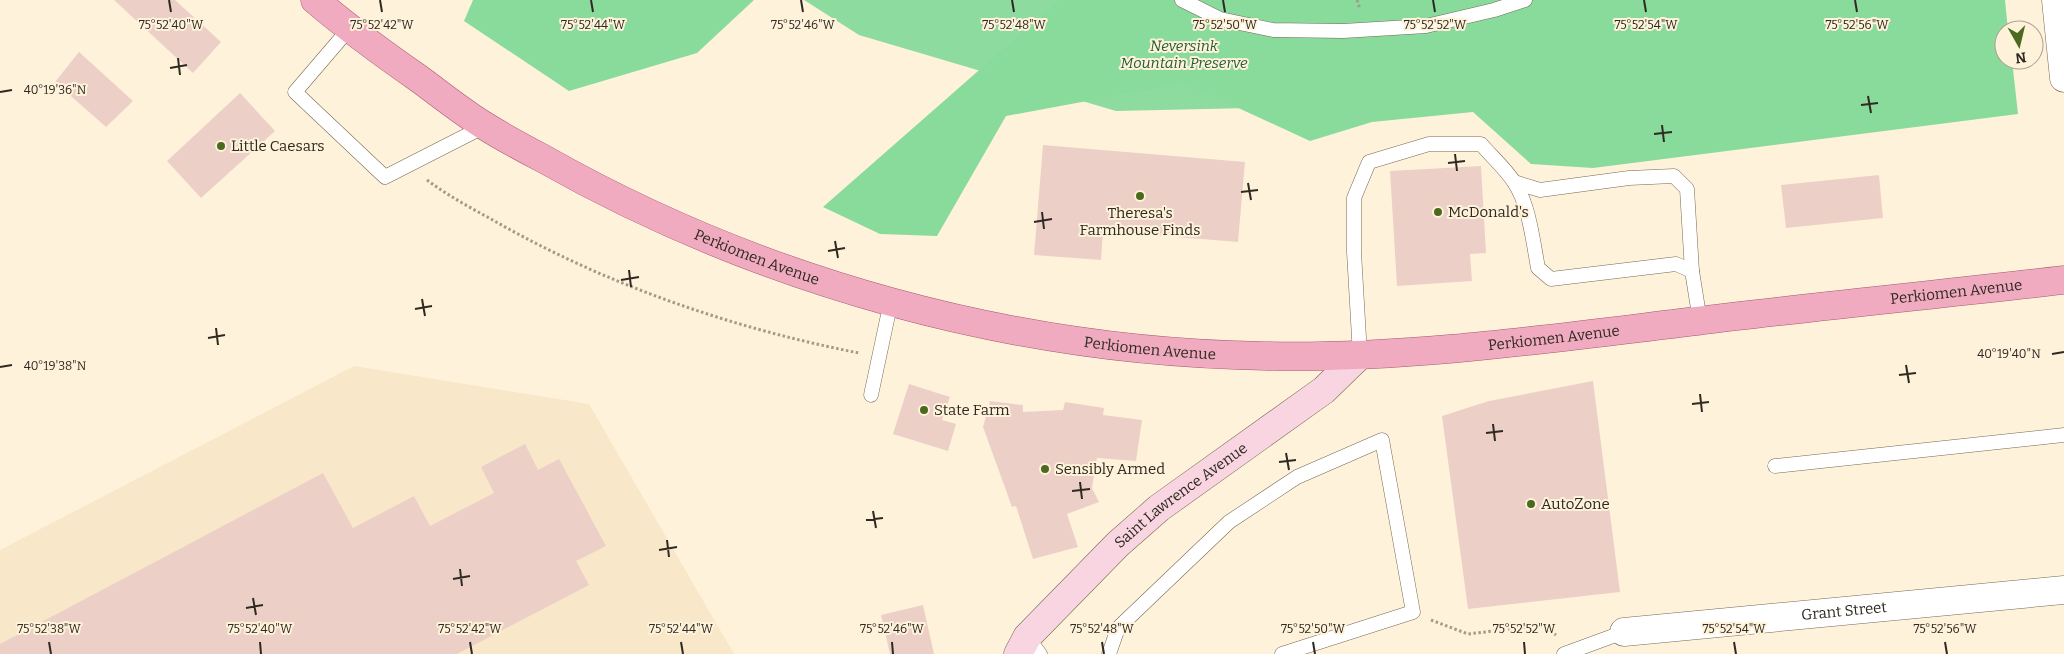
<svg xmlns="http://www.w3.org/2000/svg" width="2064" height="654" viewBox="0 0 2064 654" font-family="Bitter,serif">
<rect width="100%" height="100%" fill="#fff2da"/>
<!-- built -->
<path fill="#f8e7c8" d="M354,366L589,404L734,654H0V550Z"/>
<!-- green -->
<path fill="#8edb9f" d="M804,0H1595L1295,107L1116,111L859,35Z"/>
<!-- forest -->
<g fill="#89db9c">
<path d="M473,0H754L697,53L569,91L464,21Z"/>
<path d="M1059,0H2005L2008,30H2004V60H2012L2018,114L1593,168L1531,164L1473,112L1372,122L1310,141L1184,83L1006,116L937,236L880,234L823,207Z"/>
</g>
<!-- building -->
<g fill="#ecd0c8">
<path d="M114,0H175L221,42L193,73Z"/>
<path d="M79,52L133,101L106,127L55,82Z"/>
<path d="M240,93L275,131L201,198L167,161Z"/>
<path d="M1043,145L1245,162L1238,242L1103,231L1101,260L1034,255Z"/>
<path d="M1481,166L1486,253L1470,254L1472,281L1397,286L1390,171Z"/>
<path d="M1879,175L1883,218L1786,228L1781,185Z"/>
<path d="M1593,381L1620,592L1468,609L1442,416L1489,401Z"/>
<path d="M909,384L950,397L942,420L956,424L948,451L893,434Z"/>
<path d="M990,401L1023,405V412L1063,410L1065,402L1104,408L1103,415L1142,420L1136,461L1097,458L1092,488L1099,502L1067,514L1078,547L1033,559L1016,506L1012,507L983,427Z"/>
<path d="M525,444L538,470L559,459L606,546L576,561L589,585L457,654H0V644L323,473L353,528L414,496L430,526L494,493L481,467Z"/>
<path d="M923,605L934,654H890L881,615Z"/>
</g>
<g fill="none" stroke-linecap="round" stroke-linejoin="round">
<defs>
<g id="lane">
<path d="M1182,0L1220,19L1273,30L1343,31L1426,26L1494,10L1525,0"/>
<path d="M349,29L295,92L385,177L485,126"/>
<path d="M1514,182L1540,190L1629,178L1674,176L1687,189L1692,271L1700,321"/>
<path d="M1360,355L1354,252V198L1369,162L1429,144H1481C1491,156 1505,168 1514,182C1529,204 1533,241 1538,268L1551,279L1676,264L1692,271"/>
<path d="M871,395L891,301"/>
<path d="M1775,466L2064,435"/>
<path d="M1027,637L1040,654"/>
<path d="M1109,654L1118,628L1229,522L1297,477L1382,440L1413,612L1282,654"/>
<path d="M1564,654L1624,632"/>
</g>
<g id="street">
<path d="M2056,0L2064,78"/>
<path id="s1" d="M1624,632L2064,590"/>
</g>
<g id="secondary">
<path id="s2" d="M1018,654L1027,637L1118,544L1159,508L1324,390L1360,355"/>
</g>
<g id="primary">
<path id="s3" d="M315,0C348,28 382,53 418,78C440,94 462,112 485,126C504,138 523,148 542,158C761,282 1013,352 1265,356C1409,359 1554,338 1697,321C1819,306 1942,294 2064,280"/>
</g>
</defs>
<!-- lane casing -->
<use href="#lane" stroke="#746954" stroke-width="15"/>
<!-- street casing -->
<use href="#street" stroke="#746954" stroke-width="29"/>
<!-- secondary casing -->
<use href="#secondary" stroke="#746954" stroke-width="29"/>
<!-- primary casing -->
<use href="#primary" stroke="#a6596e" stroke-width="29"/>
<!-- path -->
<g stroke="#a49a89" stroke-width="3" stroke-dasharray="2.5 2.5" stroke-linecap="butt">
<path d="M1357,0L1360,9"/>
<path d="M427,180C447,195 469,207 491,219C604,284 731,328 859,353"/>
<path d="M1431,620L1468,634L1544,625L1556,635"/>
</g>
<!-- lane -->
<use href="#lane" stroke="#fff" stroke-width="14"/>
<!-- street -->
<use href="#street" stroke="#fff" stroke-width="28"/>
<!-- secondary -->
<use href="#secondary" stroke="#f8d5e0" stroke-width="28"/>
<!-- primary -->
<use href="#primary" stroke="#f0abc1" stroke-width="28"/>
</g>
<!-- ticks -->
<path fill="none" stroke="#2e2921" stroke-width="2" d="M169,0L171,12M380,0L382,12M591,0L593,12M801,0L803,12M1012,0L1014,12M1223,0L1225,12M1433,0L1435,12M1644,0L1646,12M1855,0L1857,12M178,58L180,75M170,68L187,65M0,92L12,90M1868,96L1871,113M1861,105L1878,103M1662,125L1664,142M1654,134L1672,132M1455,154L1457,171M1448,163L1465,161M1248,183L1251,200M1241,192L1258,190M1042,212L1044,229M1034,222L1052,219M835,241L838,258M828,251L845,248M629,270L631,287M621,280L639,277M422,299L425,316M415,309L432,306M216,328L218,345M208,338L225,335M2052,354L2064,352M1906,365L1909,383M0,367L12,365M1899,375L1916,373M1700,394L1702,412M1692,404L1709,402M1493,424L1495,441M1486,433L1503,431M1286,453L1289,470M1279,462L1296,460M1080,482L1082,499M1072,491L1090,489M873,511L876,528M866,520L883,518M667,540L669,557M659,550L677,547M460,569L462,586M453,579L470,576M253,598L256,615M246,608L263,605M49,642L51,654M260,642L261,654M470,642L472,654M681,642L683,654M892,642L893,654M1102,642L1104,654M1313,642L1315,654M1524,642L1525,654M1734,642L1736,654M1945,642L1947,654"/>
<!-- markers -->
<g fill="#4b6a1f" stroke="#fff2da" stroke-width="2">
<circle cx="221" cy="146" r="5"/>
<circle cx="1140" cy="196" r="5"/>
<circle cx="1438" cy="212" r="5"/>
<circle cx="924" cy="410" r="5"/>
<circle cx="1045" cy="469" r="5"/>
<circle cx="1531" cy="504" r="5"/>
</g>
<g text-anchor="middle" stroke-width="4" stroke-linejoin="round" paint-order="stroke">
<!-- park labels -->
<g font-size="15" font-style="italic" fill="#245d34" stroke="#fff2da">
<text x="1184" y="51">Neversink<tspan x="1184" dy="17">Mountain Preserve</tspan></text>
</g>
<!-- poi labels -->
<g font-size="15" fill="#2e2921" stroke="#fff2da" text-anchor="start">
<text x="231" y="151">Little Caesars</text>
<text x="1448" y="217">McDonald's</text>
<text x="1140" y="218" text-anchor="middle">Theresa's<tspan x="1140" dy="17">Farmhouse Finds</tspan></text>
<text x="934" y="415">State Farm</text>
<text x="1055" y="474">Sensibly Armed</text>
<text x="1541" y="509">AutoZone</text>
</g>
<!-- street labels -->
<g font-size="15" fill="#2e2921" stroke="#fff2da">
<text dy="5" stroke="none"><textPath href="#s3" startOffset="514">Perkiomen Avenue</textPath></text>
<text dy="5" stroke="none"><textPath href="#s3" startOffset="1729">Perkiomen Avenue</textPath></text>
<text dy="5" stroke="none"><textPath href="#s3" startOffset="1324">Perkiomen Avenue</textPath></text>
<text dy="5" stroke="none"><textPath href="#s3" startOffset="919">Perkiomen Avenue</textPath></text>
<text dy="5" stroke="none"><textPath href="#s2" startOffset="229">Saint Lawrence Avenue</textPath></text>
<text dy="5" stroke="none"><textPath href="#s1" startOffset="221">Grant Street</textPath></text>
</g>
</g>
<g font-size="12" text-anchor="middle" fill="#2e2921" stroke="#fff2da" stroke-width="4" stroke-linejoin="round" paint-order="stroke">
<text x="171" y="29">75°52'40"W</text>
<text x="382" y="29">75°52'42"W</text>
<text x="593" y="29">75°52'44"W</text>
<text x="803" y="29">75°52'46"W</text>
<text x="1014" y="29">75°52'48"W</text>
<text x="1225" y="29">75°52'50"W</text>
<text x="1435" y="29">75°52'52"W</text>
<text x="1646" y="29">75°52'54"W</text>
<text x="1857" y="29">75°52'56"W</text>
<text x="55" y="94">40°19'36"N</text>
<text x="2009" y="358">40°19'40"N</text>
<text x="55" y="370">40°19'38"N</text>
<text x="49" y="633">75°52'38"W</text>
<text x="260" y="633">75°52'40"W</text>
<text x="470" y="633">75°52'42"W</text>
<text x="681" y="633">75°52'44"W</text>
<text x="892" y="633">75°52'46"W</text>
<text x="1102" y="633">75°52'48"W</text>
<text x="1313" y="633">75°52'50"W</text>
<text x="1524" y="633">75°52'52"W</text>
<text x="1734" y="633">75°52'54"W</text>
<text x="1945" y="633">75°52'56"W</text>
</g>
<!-- north arrow -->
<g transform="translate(2019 45) rotate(172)"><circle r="24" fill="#fff2da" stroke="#aba290"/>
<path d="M0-4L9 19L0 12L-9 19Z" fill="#4b6a1f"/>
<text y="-8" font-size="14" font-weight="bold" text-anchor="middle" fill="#2e2921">N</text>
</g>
</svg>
